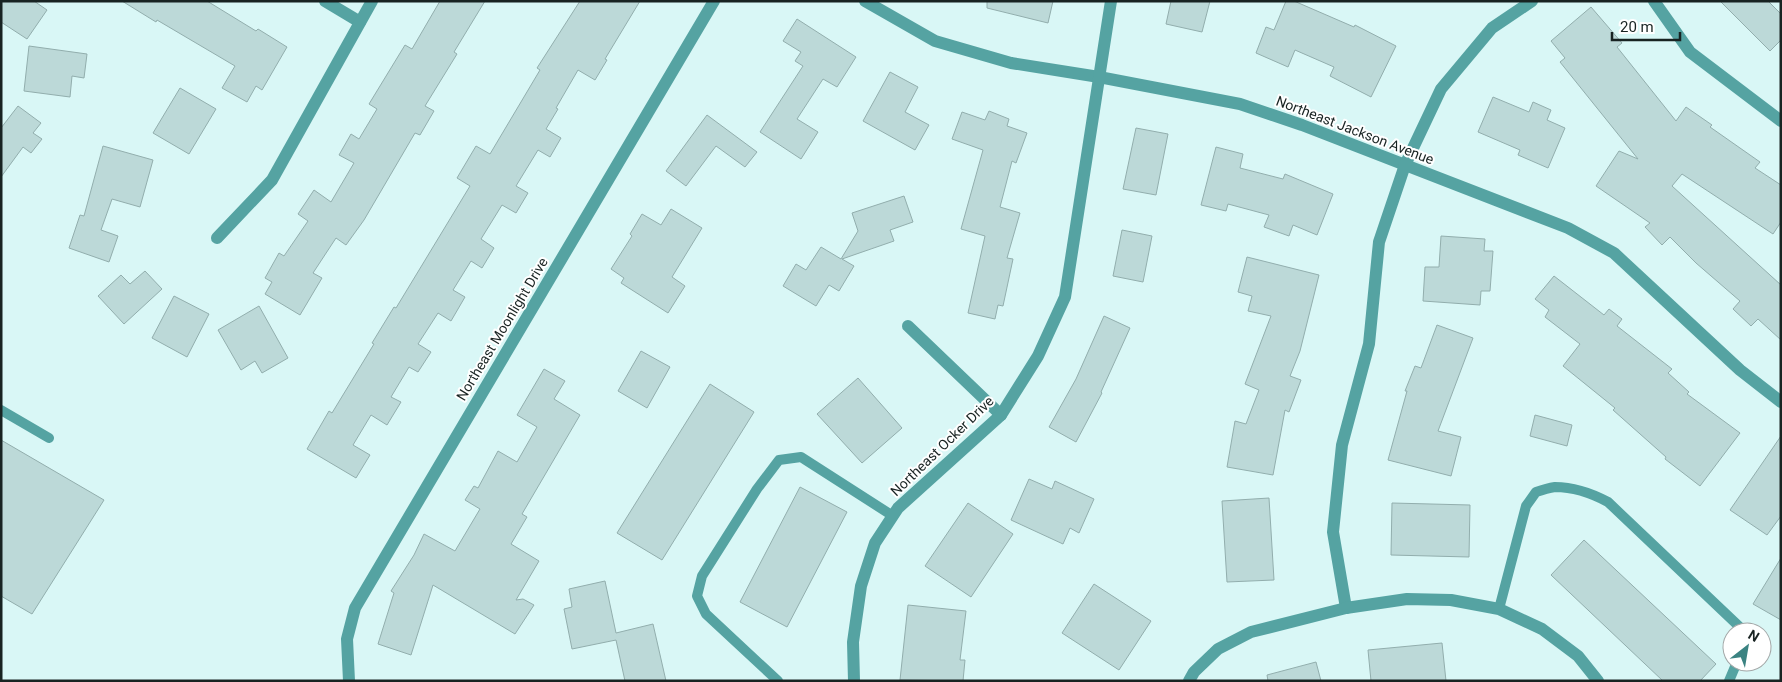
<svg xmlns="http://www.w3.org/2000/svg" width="1782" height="682" viewBox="0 0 1782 682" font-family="Roboto,sans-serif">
<rect width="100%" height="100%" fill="#d9f7f6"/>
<!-- building -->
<g fill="#bcd9d8" stroke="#92aead">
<path d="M1,1H34L47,10L27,39L1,22Z"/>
<path d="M122,1H207L256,31L258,29L287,47L262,90L256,86L247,102L222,88L235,66L157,20L156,22Z"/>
<path d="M440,1H485L454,52L457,54L425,106L434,111L420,135L415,133L364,220L346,245L336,238L313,273L322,278L300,315L265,294L272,282L265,278L279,253L284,256L308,221L298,214L314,190L331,202L354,163L339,155L351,134L359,139L377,109L369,104L405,45L412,49Z"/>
<path d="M580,1H640L605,59L607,60L595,80L578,70L556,108L558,109L546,129L561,138L550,157L538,150L516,186L528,193L516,213L502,205L481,239L494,248L482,268L471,261L453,290L465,297L451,321L438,313L418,344L431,352L418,372L409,367L391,397L401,402L387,425L371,415L353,445L370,455L356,478L307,449L329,411L332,413L374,344L372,343L394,307L396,308L470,186L457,178L476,146L490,154L540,70L537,68Z"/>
<path d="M987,1H1053L1048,23L987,8Z"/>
<path d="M1171,1H1210L1202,32L1166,24Z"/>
<path d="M1286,1H1294L1354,27L1355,25L1396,46L1371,97L1330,76L1334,67L1295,50L1288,67L1256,53L1266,27L1274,30Z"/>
<path d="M1720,1H1768L1781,14V40L1770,51Z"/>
<path d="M1591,7L1622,43L1617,47L1676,121L1686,107L1712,125L1710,127L1760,162L1755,168L1781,185V222L1773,234L1682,174L1672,186L1781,285V340L1758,319L1751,326L1733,309L1740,301L1696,263L1670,237L1662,245L1645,227L1650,223L1596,186L1619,151L1638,159L1560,62L1565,58L1551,41Z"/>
<path d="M797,19L856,57L837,87L823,79L797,119L818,132L801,159L760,132L803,66L795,61L801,52L783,41Z"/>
<path d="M29,46L87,54L84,78L72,76L70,97L24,91Z"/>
<path d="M890,72L918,87L905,112L929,125L915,150L863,121Z"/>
<path d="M180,88L216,109L189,154L153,133Z"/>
<path d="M1493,97L1529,112L1533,102L1551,110L1547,120L1565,128L1548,168L1518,155L1520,150L1478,132Z"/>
<path d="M18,106L41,123L33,133L42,139L31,153L23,147L1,177V128Z"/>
<path d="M989,111L1009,119L1007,126L1027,133L1016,163L1012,161L1000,207L1020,213L1007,258L1013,259L1003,306L998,305L995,319L968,313L985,236L961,229L983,150L952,139L962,112L985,120Z"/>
<path d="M707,115L757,152L745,167L716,146L686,186L666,171Z"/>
<path d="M1136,128L1168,134L1156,195L1123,189Z"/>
<path d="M103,146L153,160L140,207L112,199L101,230L118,236L109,262L69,248L80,215L84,216Z"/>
<path d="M1216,147L1243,154L1240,168L1283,179L1285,174L1333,194L1317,235L1293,225L1289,236L1264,227L1269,215L1228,204L1226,211L1201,205Z"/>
<path d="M904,196L913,222L890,230L894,241L842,259L854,266L839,291L829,285L816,306L783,286L796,264L806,270L821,247L841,259L858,231L852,213Z"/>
<path d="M671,209L702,228L672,277L685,286L668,313L621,283L624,278L611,269L632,236L630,234L642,214L661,225Z"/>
<path d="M1122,230L1152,236L1143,282L1113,276Z"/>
<path d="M1441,236L1485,239L1484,251H1493L1490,291H1481L1480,305L1423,301L1425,267H1439Z"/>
<path d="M1247,257L1319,275L1300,351L1290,376L1301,380L1289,412L1285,410L1273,475L1227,467L1235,421L1246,424L1259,390L1245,384L1271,316L1248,311L1252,296L1238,292Z"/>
<path d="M145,271L162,289L124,324L98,296L121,275L130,284Z"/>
<path d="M1554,276L1604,315L1609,309L1622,319L1617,326L1672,369L1668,373L1689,392L1687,394L1740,433L1700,486L1665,459L1666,457L1613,410L1615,408L1563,366L1580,344L1545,317L1549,310L1535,299Z"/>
<path d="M174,296L209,314L187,357L152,338Z"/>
<path d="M259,306L288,358L262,373L255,361L241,370L218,330Z"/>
<path d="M1104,316L1130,328L1101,392L1102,393L1076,442L1049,427L1076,379Z"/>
<path d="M1437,325L1473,338L1438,431L1461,437L1451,476L1388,460L1407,391H1405L1415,366L1421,368Z"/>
<path d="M641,351L670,367L647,408L618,391Z"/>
<path d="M544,369L565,381L554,399L580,415L522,514L527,517L511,544L539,561L516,600L523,599L534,605L515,634L433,585L411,655L378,644L394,593L391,591L414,555L424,534L455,551L480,509L465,500L474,486L478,488L498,451L517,462L537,427L517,415Z"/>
<path d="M858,378L902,428L862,463L817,414Z"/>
<path d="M710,384L754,412L662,560L617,533Z"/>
<path d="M1535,415L1572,425L1567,446L1530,436Z"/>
<path d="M1781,436V516L1767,535L1730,510Z"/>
<path d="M1,440L104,500L32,614L1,596Z"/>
<path d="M1029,479L1052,489L1055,481L1094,499L1079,533L1070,528L1063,544L1011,520Z"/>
<path d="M800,487L847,512L787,627L740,602Z"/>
<path d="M1269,498L1274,580L1227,582L1222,501Z"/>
<path d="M968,503L1013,534L971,597L925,566Z"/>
<path d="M1392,503L1470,505L1469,557L1391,555Z"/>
<path d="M1584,540L1716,664L1700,681H1663L1551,575Z"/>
<path d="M1781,558V620L1753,604Z"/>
<path d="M605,581L616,633L653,624L666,681H625L616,640L572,649L564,609L572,607L569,589Z"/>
<path d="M1094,584L1151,621L1119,670L1062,633Z"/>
<path d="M908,605L966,611L960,660H965L963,681L900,680Z"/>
<path d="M1442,643L1446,681H1371L1368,650Z"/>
<path d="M1316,662L1321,681H1268L1267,675Z"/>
</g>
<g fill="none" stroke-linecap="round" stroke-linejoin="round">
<!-- service -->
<g stroke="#55a3a2" stroke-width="10">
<path d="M1,410L49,438"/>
<path d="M1499,609L1526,506L1536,492C1542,490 1549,488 1555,487C1573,487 1593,494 1608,502L1745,632"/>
<path d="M778,681L706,614L697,596L702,576L757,489L779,460L801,457L893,516"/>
<path d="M1729,681L1737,662"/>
</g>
<!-- minor -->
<g stroke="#55a3a2" stroke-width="12">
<path d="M325,1L360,22"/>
<path d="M865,1L935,41L1011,63L1099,77L1240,104L1302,125L1568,228L1614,253L1740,370L1781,402"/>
<path d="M1654,1L1690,52L1781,121"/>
<path d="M217,238L272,180L372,1"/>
<path d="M908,326L1001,415"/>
<path d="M1346,608L1333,532L1342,445L1369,344L1379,242L1405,165L1441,89L1492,28L1532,1"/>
<path d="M349,681L347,639L355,608L714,1"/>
<path d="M854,681L853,642L861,586L875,543L898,508L1001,415L1038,356L1065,297L1111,1"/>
<path d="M1189,681L1194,672L1218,649L1251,632L1346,608L1407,599L1451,600L1499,609L1542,629L1578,656L1598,681"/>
</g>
</g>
<g text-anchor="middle" stroke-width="4" stroke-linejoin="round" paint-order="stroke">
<!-- street labels -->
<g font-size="14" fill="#182322" stroke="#fff">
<text transform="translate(1355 130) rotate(21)" y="5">Northeast Jackson Avenue</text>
<text transform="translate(502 329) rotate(-59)" y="5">Northeast Moonlight Drive</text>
<text transform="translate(942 446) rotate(-44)" y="5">Northeast Ocker Drive</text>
</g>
</g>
<!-- border -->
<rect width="1782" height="682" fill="none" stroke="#182322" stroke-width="5"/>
<!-- north arrow -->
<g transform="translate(1747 647) rotate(31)"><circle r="24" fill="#ffffff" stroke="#a3a7a7"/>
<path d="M0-4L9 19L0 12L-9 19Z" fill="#3b8382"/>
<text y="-8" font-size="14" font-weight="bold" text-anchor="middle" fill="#182322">N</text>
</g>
<!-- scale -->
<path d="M1612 32v8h68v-8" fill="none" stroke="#182322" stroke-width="2.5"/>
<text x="1620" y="32" font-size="15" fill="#182322" stroke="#ffffff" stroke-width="4" paint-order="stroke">20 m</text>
</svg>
